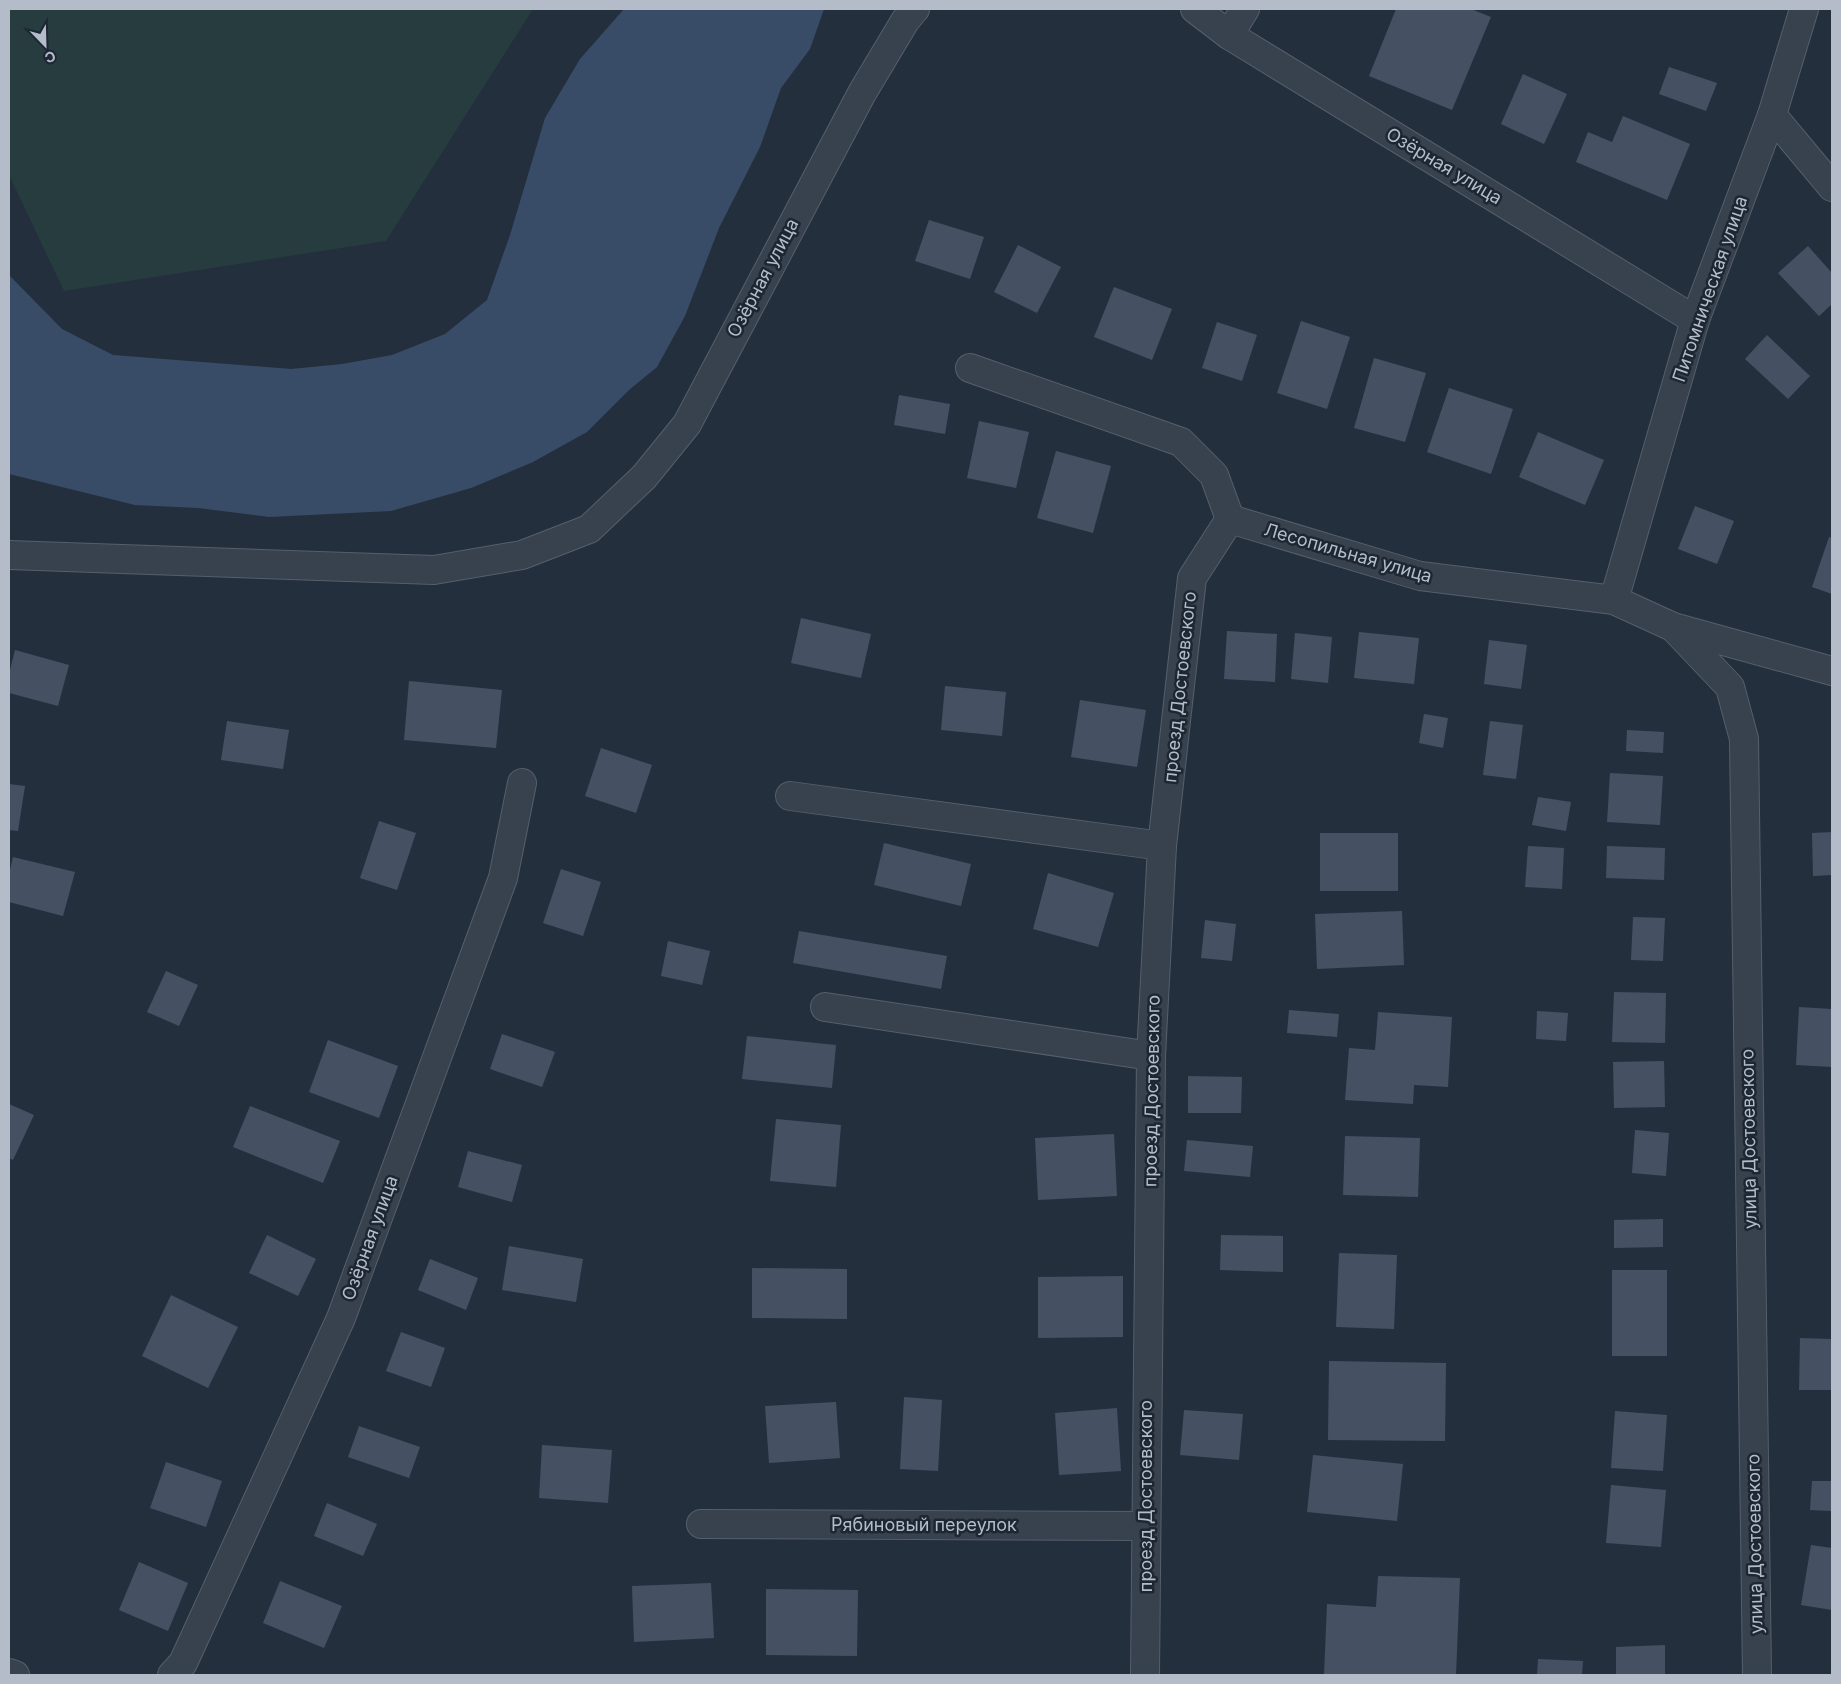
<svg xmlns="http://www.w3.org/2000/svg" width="1841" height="1684" viewBox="0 0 1841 1684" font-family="Inter,sans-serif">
<rect width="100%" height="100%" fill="#242f3e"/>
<!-- green -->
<path fill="#263c3f" d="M9,9H533L386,241L64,291L9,175Z"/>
<!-- water -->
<path fill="#394c67" d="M624,9H824L810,49L781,88L760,147L719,228L685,316L657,367L629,390L587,432L533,462L471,488L391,511L269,517L198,508L135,505L9,474V275L62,329L113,355L291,369L342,364L392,355L445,334L487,300L510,235L545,118L580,59Z"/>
<!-- building -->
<g fill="#455162">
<path d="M1396,9H1471L1491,17L1452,110L1369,76Z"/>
<path d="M1669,67L1717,83L1706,111L1659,94Z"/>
<path d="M1523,74L1567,94L1544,144L1501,124Z"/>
<path d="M1623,116L1690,144L1667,200L1576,162L1588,132L1612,142Z"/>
<path d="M929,220L984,237L970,279L915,261Z"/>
<path d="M1018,245L1061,267L1037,313L994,292Z"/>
<path d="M1808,246L1832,273V304L1819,316L1778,273Z"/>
<path d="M1114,287L1172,309L1152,360L1094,337Z"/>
<path d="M1301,321L1350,337L1327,409L1277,393Z"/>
<path d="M1217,322L1257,335L1242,381L1202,368Z"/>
<path d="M1767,335L1810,376L1788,399L1745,359Z"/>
<path d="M1374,358L1426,373L1405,442L1354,428Z"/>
<path d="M1449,388L1513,409L1491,474L1427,452Z"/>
<path d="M899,395L950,404L945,434L894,425Z"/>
<path d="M979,421L1029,432L1016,488L967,478Z"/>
<path d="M1538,432L1604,460L1585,505L1519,477Z"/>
<path d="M1056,451L1111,466L1093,533L1037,518Z"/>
<path d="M1695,506L1734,521L1717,564L1678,549Z"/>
<path d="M1829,537L1832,538V594L1812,587Z"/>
<path d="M801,618L871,634L861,678L791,663Z"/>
<path d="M1227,631L1277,634L1275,682L1224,679Z"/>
<path d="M1359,632L1419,638L1414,684L1354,678Z"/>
<path d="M1295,633L1332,637L1328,683L1291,679Z"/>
<path d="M1489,640L1527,645L1521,689L1484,684Z"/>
<path d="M15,650L69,665L58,706L9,693V674Z"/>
<path d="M409,681L502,690L496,748L404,740Z"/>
<path d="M945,686L1006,692L1002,736L941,730Z"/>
<path d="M1080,700L1146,710L1137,767L1071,757Z"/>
<path d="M1424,714L1448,718L1443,748L1419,743Z"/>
<path d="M227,721L289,730L283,769L221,760Z"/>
<path d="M1490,721L1523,725L1516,779L1483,775Z"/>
<path d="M1627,730L1664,732L1663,753L1626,751Z"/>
<path d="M601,748L652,765L636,813L585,796Z"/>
<path d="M1610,773L1663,776L1660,825L1607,822Z"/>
<path d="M9,784L25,786L18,831L9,830Z"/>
<path d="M1538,797L1571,802L1566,831L1532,825Z"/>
<path d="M379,821L416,833L397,890L360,878Z"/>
<path d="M1832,832V875L1813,876L1812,833Z"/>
<rect x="1320" y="833" width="78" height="58"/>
<path d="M884,843L971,864L961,906L874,885Z"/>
<path d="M1528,846L1564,848L1562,889L1525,887Z"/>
<path d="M1607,846L1665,848L1664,880L1606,878Z"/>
<path d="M13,857L75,872L63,916L9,902V874Z"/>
<path d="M561,869L601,882L583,936L543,923Z"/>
<path d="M1048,873L1114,893L1098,947L1033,929Z"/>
<path d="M1402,911L1404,965L1317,969L1315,914Z"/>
<path d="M1633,917L1665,918L1663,961L1631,960Z"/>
<path d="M1205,920L1236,924L1232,961L1201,958Z"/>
<path d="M799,931L947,956L941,989L793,963Z"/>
<path d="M668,941L710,951L702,985L661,976Z"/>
<path d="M166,971L198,985L179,1026L147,1012Z"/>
<path d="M1614,992L1666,993L1665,1043L1612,1042Z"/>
<path d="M1799,1007L1832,1009V1067L1796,1065Z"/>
<path d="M1289,1010L1339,1014L1337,1037L1287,1033Z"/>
<path d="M1537,1011L1568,1013L1566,1041L1536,1039Z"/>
<path d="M1378,1012L1452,1017L1448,1087L1414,1085L1413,1104L1345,1100L1349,1048L1375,1050Z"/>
<path d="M502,1034L555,1052L542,1087L490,1069Z"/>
<path d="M747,1036L836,1045L832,1088L742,1079Z"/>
<path d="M328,1040L398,1066L379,1118L309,1092Z"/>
<path d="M1664,1061L1665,1107L1614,1108L1613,1062Z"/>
<path d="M1188,1076L1242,1077L1241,1113H1188Z"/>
<path d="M9,1104L34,1115L13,1160L9,1158Z"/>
<path d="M250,1106L340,1141L323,1183L233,1147Z"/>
<path d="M776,1119L841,1125L836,1187L770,1181Z"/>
<path d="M1635,1130L1669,1133L1666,1176L1632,1173Z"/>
<path d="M1114,1134L1117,1196L1038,1200L1035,1138Z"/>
<path d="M1345,1136L1420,1138L1418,1197L1343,1195Z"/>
<path d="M1187,1140L1253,1146L1250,1177L1184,1171Z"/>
<path d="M468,1151L522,1165L512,1202L458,1187Z"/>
<path d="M1663,1219V1247L1614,1248V1220Z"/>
<path d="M267,1235L316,1259L298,1296L249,1273Z"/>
<path d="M1221,1235L1283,1236V1272L1220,1270Z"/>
<path d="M509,1246L583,1259L576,1302L502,1290Z"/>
<path d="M1339,1253L1397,1255L1394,1329L1336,1327Z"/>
<path d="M430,1259L478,1278L466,1310L418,1290Z"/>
<path d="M752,1268L847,1269V1319L752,1318Z"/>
<rect x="1612" y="1270" width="55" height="86"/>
<path d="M1123,1276V1337L1038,1338V1277Z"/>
<path d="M171,1295L238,1327L208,1388L142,1356Z"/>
<path d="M401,1332L445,1348L431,1387L386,1371Z"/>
<path d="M1800,1338L1832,1339V1390H1799Z"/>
<path d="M1329,1361L1446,1363L1445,1441L1328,1440Z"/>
<path d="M904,1397L942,1400L938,1471L900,1469Z"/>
<path d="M836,1402L840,1458L769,1463L765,1406Z"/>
<path d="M1117,1408L1121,1471L1059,1475L1055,1413Z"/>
<path d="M1184,1410L1243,1414L1239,1460L1180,1455Z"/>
<path d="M1615,1411L1667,1415L1663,1471L1611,1468Z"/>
<path d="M359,1426L420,1447L409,1478L348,1457Z"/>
<path d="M542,1445L612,1450L608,1503L539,1498Z"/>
<path d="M1313,1455L1403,1464L1397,1521L1307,1512Z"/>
<path d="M166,1462L222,1481L206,1527L150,1508Z"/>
<path d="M1812,1481H1832V1511L1810,1510Z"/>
<path d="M1611,1485L1666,1490L1661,1547L1606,1543Z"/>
<path d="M327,1503L377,1524L363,1556L314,1536Z"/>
<path d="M1811,1545L1832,1548V1610L1801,1605Z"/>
<path d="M139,1562L188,1583L168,1631L119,1610Z"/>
<path d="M1378,1576L1460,1578L1456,1675H1324L1327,1604L1376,1607Z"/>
<path d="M280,1581L342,1606L324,1648L263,1623Z"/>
<path d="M711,1583L714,1638L634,1642L632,1586Z"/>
<path d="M766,1589L858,1590L857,1656L766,1655Z"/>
<path d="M1665,1645V1675H1616V1647Z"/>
<path d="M1538,1659L1583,1661L1582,1675H1537Z"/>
</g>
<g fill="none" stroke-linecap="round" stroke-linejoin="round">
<defs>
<g id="street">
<path d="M1195,9L1229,35L1695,320"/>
<path d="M1229,35L1245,9"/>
<path d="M1772,115L1832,187"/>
<path d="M970,368L1181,442L1214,475L1230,519L1420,576L1614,600L1673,627L1832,671"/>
<path d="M9,555L434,570L522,555L589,529L644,477L687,424L862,93L905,21L915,9"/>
<path d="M1614,600L1695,320L1772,115L1804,9"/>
<path d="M1673,627L1730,687L1744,739L1757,1675"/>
<path d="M790,796L1162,846"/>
<path d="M825,1007L1151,1056"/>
<path d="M701,1524L1146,1526"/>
<path d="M9,1673L15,1675"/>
<path d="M172,1675L183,1663L341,1318L503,878L522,783"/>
<path d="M1145,1675L1151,1056L1162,846L1192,578L1230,519"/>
</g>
</defs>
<!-- street casing -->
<use href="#street" stroke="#565f6c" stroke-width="30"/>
<!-- street -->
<use href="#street" stroke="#38414e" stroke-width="28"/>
</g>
<g text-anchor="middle" stroke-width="5" stroke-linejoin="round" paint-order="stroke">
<!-- street labels -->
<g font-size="18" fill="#b4bcc9" stroke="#1d2633">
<text transform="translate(1444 166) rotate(31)" y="6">Озёрная улица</text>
<text transform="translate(763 278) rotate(-62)" y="6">Озёрная улица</text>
<text transform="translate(1710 289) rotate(-71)" y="6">Питомническая улица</text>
<text transform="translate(1348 553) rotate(16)" y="6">Лесопильная улица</text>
<text transform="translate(1180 687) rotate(-84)" y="6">проезд Достоевского</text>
<text transform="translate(1152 1091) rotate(-89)" y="6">проезд Достоевского</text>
<text transform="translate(1749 1139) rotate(-91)" y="6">улица Достоевского</text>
<text transform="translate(370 1238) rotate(-70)" y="6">Озёрная улица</text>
<text transform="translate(1146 1496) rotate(-90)" y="6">проезд Достоевского</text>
<text x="924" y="1531">Рябиновый переулок</text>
<text transform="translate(1755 1544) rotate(-91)" y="6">улица Достоевского</text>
</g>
</g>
<!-- border -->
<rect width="1841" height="1684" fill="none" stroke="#b4bcc9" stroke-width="20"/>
<!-- north arrow -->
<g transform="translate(45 45) rotate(157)" stroke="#1d2633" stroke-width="4" paint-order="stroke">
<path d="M0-4L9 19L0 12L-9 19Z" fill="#b4bcc9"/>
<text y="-8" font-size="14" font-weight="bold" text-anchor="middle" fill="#b4bcc9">С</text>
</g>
</svg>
